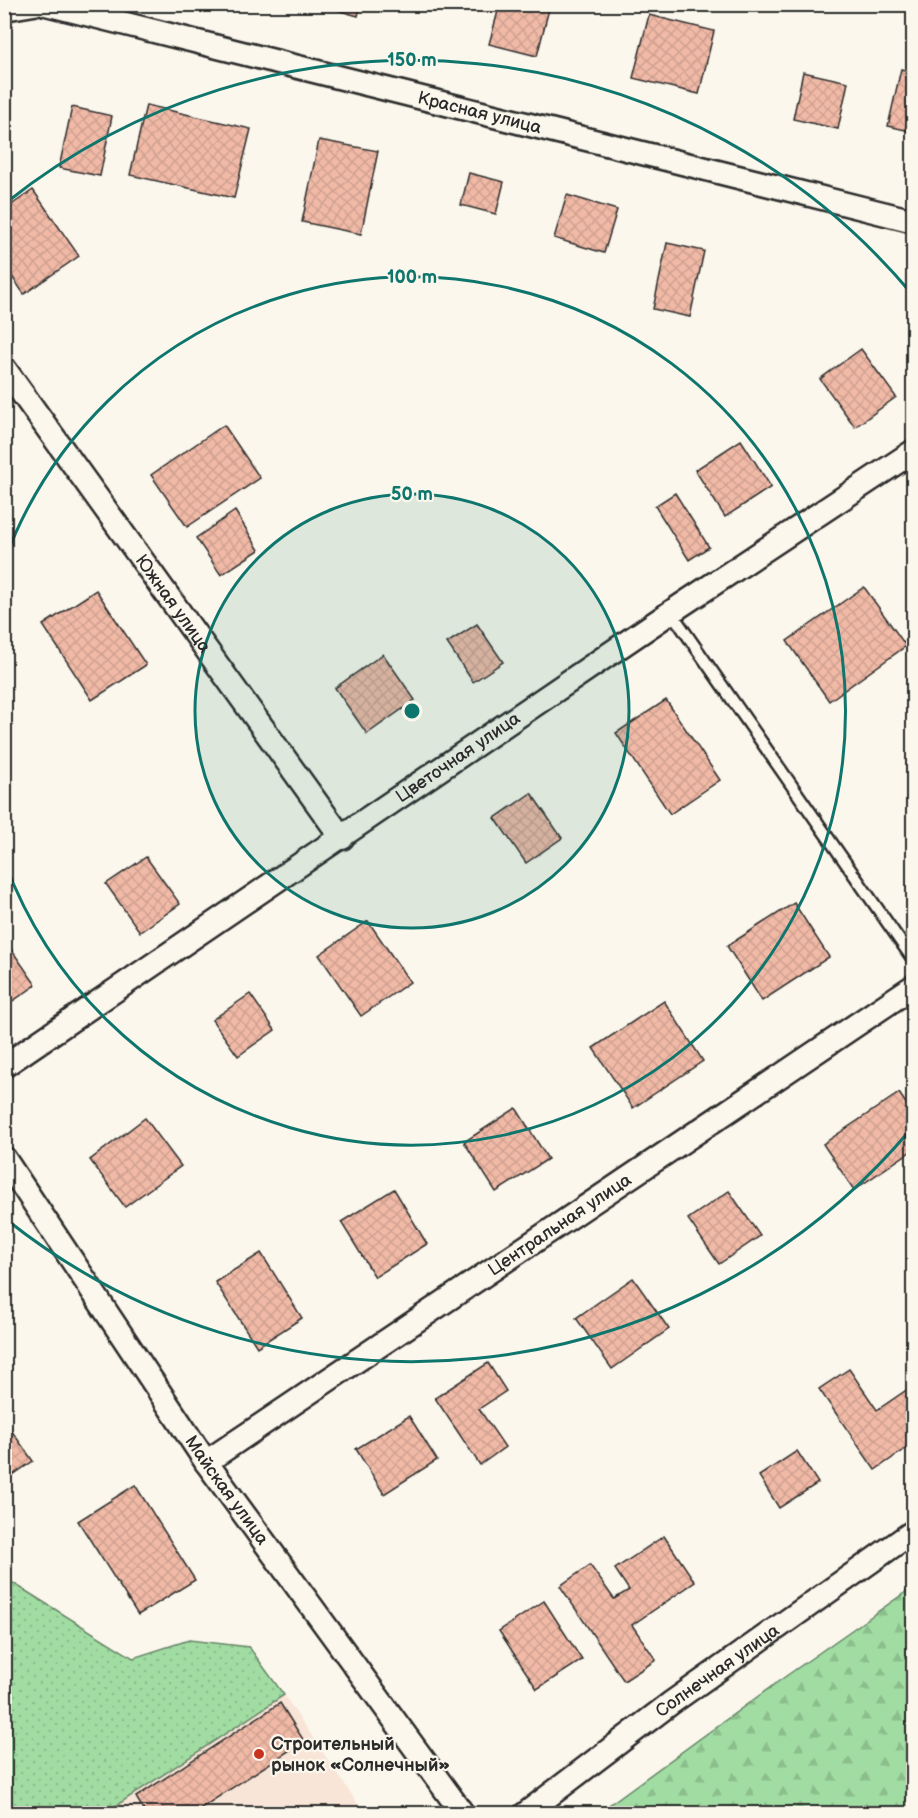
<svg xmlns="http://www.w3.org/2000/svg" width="918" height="1818" viewBox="0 0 918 1818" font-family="'Balsamiq Sans',sans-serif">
<defs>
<pattern id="grass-dots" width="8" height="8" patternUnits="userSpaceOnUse" patternTransform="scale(1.5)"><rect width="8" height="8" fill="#a1dda3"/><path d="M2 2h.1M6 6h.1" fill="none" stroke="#8bbe8c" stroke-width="1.8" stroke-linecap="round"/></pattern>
<pattern id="forest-firs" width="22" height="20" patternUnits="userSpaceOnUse" patternTransform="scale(1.5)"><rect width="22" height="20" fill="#a1dda3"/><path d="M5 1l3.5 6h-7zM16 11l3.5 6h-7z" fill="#8bbe8c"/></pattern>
<pattern id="building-cross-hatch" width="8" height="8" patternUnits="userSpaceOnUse" patternTransform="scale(1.5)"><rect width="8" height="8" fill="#f1baa7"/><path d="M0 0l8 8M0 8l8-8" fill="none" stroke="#cfa090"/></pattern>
</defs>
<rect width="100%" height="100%" fill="#fbf7ec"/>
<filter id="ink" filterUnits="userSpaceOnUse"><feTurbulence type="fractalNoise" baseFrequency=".0167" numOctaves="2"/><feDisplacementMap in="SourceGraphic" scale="12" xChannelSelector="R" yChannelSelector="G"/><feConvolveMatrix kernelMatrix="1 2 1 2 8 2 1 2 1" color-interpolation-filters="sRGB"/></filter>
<g filter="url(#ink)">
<!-- built -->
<path fill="#f8e5d7" d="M284,1695L364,1813L105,1814Z"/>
<!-- grass -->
<path fill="url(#grass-dots)" stroke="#668467" stroke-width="1.5" d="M5,1578L133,1658L189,1640L249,1647L284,1695L105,1813H5Z"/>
<!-- forest -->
<path fill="url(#forest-firs)" stroke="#668467" stroke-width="1.5" d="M913,1587V1813H598L779,1681Z"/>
<!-- building -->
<g fill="url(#building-cross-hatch)" stroke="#2b2b2b" stroke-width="1.5">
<path d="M316,4H361L358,16Z"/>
<path d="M500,4L550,5L537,56L489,44Z"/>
<path d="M649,15L714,31L699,94L633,78Z"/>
<path d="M901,69L914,72V132L888,126Z"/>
<path d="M803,72L848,82L838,129L793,119Z"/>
<path d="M146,105L251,129L234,198L130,175Z"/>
<path d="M72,107L112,116L100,176L59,168Z"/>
<path d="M319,140L378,151L361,234L302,222Z"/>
<path d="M469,173L504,182L496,214L461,205Z"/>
<path d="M33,190L79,256L24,294L4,265V210Z"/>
<path d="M567,195L617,210L604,253L554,238Z"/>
<path d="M667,243L704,251L690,317L653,309Z"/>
<path d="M861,349L896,397L855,427L820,379Z"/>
<path d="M224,425L260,478L187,527L151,475Z"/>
<path d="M741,440L771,487L725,517L695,470Z"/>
<path d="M675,493L709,547L689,560L655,506Z"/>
<path d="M235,511L259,550L221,575L196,538Z"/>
<path d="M864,587L906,646L829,701L787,641Z"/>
<path d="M96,590L146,665L92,700L43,625Z"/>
<path d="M477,624L503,662L473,682L447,643Z"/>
<path d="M383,654L415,700L367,734L335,688Z"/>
<path d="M666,700L720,780L670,814L616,733Z"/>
<path d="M531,793L562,838L526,863L495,818Z"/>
<path d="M146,857L180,904L140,932L106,884Z"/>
<path d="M794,903L829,957L762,1001L727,946Z"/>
<path d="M368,921L410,982L361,1016L319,955Z"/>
<path d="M6,942L36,985L4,1007V943Z"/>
<path d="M250,994L275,1030L238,1056L212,1020Z"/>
<path d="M664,1001L703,1061L633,1108L593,1048Z"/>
<path d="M899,1093L914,1115V1149L854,1190L823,1144Z"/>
<path d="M516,1108L548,1159L496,1192L464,1142Z"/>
<path d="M145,1118L181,1166L125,1207L90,1160Z"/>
<path d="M394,1189L427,1244L375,1277L341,1222Z"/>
<path d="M729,1191L760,1236L719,1264L688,1219Z"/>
<path d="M261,1253L302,1318L257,1347L215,1282Z"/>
<path d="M633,1278L669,1329L612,1369L576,1318Z"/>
<path d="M488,1363L506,1391L479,1409L505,1447L480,1465L435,1398Z"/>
<path d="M849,1369L877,1410L914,1385V1443L875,1470L819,1389Z"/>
<path d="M409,1416L437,1460L384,1494L356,1449Z"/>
<path d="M4,1420L33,1461L4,1481Z"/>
<path d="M797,1451L818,1483L779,1508L759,1476Z"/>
<path d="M135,1485L195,1580L138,1615L78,1521Z"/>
<path d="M664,1536L695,1582L632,1625L656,1660L624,1681L560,1586L590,1565L614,1599L629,1590L615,1569Z"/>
<path d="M544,1601L582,1660L537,1689L499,1631Z"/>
<path d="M280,1703L304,1741L192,1814H146L136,1797Z"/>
</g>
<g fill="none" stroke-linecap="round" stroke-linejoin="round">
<defs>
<path id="service" d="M671,612L914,961"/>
<g id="minor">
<path id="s1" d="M46,4L914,221"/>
<path d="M4,9L34,4"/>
<path id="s2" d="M4,368L342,838"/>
<path id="s3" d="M4,1066L671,612L914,451"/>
<path id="s4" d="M4,1158L206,1462L463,1814"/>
<path id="s5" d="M206,1462L914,986"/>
<path id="s6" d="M525,1814L671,1703L914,1531"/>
</g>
</defs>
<!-- service casing -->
<use href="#service" stroke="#2b2b2b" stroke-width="15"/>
<!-- minor casing -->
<use href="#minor" stroke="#2b2b2b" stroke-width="27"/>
<!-- service -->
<use href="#service" stroke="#fbf7ec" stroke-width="10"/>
<!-- minor -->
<use href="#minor" stroke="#fbf7ec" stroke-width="22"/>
</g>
</g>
<!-- distance rings -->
<circle cx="412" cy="711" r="217" fill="#0f766e" fill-opacity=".12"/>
<g fill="none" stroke="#0f766e" stroke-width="3">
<circle cx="412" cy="711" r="217"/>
<path d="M5 559A434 434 0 1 1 5 863"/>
<path d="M911 1129A651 651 0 0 1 7 1220M7 202A651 651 0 0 1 911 293"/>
</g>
<!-- markers -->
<circle fill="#c8321e" stroke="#fbf7ec" stroke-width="2" cx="259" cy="1754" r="6"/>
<g text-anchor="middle" stroke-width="4.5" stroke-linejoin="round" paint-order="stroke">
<!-- street labels -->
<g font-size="18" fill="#2b2b2b" stroke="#fbf7ec">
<text dy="6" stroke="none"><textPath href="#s1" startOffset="447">Красная улица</textPath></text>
<text dy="6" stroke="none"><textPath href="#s2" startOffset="290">Южная улица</textPath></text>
<text dy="6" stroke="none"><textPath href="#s3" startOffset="549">Цветочная улица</textPath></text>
<text dy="6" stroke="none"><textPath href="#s5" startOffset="426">Центральная улица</textPath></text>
<text dy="6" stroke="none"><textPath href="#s4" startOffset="400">Майская улица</textPath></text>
<text dy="6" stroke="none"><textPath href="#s6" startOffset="240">Солнечная улица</textPath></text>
</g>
<!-- poi labels -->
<g font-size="18" font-weight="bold" fill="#2b2b2b" stroke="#fbf7ec" text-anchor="start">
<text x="271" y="1750">Строительный<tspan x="271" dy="21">рынок «Солнечный»</tspan></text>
</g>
</g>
<circle cx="412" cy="711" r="9" fill="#0f766e" stroke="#fbf7ec" stroke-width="3"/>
<g font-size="18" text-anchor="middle" font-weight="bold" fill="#0f766e" stroke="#fbf7ec" stroke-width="4.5" stroke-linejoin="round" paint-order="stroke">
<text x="412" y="66">150 m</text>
<text x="412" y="283">100 m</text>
<text x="412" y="500">50 m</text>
</g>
<!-- margin -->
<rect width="918" height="1818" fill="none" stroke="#fbf7ec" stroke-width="24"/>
<rect x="12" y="12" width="894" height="1794" fill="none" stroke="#2b2b2b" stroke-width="2" filter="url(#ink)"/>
</svg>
